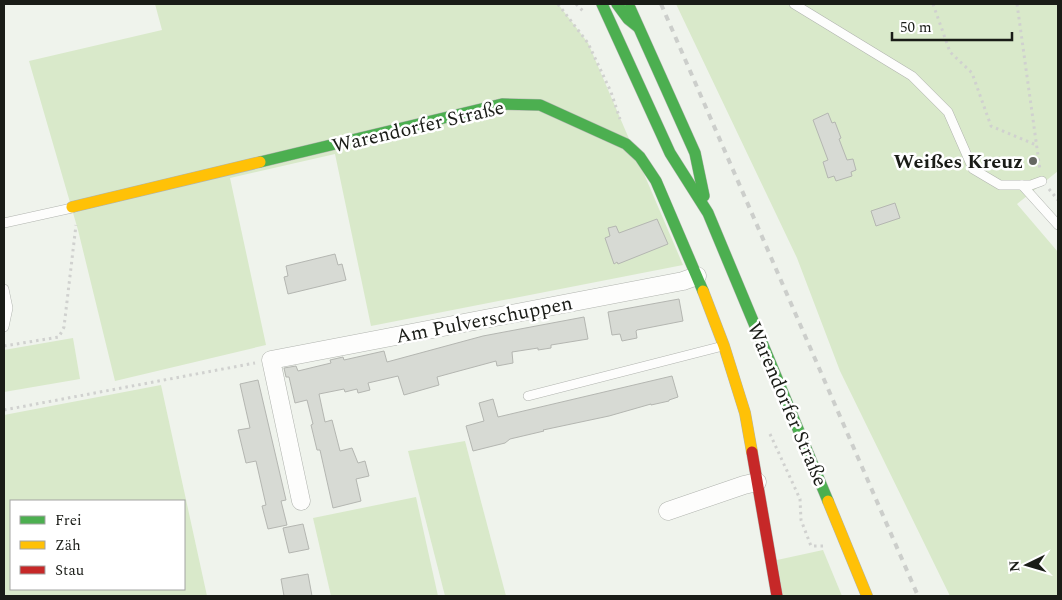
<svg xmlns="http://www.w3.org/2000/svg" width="1062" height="600" viewBox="0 0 1062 600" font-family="Spectral,serif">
<rect width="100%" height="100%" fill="#eff3ec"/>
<!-- green -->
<g fill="#d9e9ca" fill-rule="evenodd">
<path d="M155,4H558L588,43L683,265L371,326L335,154L230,178L266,345L115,381L78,230L29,61L162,30Z"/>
<path d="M676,4H1058V171L1017,204L1058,252V596H950L840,371L797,258Z"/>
<path d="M73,338L80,379L4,392V350Z"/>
<path d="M161,385L207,596H4V415ZM11,501H184V589H11Z"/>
<path d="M465,441L506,596H445L408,451Z"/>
<path d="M416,497L438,596H331L313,518Z"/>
<path d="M823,550L842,596H783L777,560Z"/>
</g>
<!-- building -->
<g fill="#d7dad4" stroke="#b4b6b1">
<path d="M828,113L832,123L835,122L841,138L839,139L847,160L853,159L856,170L851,172L852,176L836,181L834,176L828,178L823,162L828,160L813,120Z"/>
<path d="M895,203L900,218L876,226L871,211Z"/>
<path d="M657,219L668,244L618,264L617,262L614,264L605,238L610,236L608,228L616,226L619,233Z"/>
<path d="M335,254L338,265L342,264L346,280L288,294L284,277L288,276L286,266Z"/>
<path d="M679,299L683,321L637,330L636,331L637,338L622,341L620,334L612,335L608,312Z"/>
<path d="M584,317L588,339L551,345V348L538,350V348L512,352L513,363L497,366L496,361L459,371L437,377L439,385L404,395L398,376L368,383L370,390L358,393L357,389L345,392L344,389L319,394L325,422L332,420L340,451L352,448L358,463L365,461L369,476L356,479L361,501L333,508L320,450H317L311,425L313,424L307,400L295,403L289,377H286L284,368L296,366L298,371L331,363L330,360L343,357L344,360L384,351L387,362L483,336Z"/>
<path d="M672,376L678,397L669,400V401L651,405V404L609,416L543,430L544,431L510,439L505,443L473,451L466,426L484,421L479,403L493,399L498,417Z"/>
<path d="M258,380L286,500L281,501L287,525L268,529L262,506L266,505L256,461L246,463L238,430L250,428L240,384Z"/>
<path d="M303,524L309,549L289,553L283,528Z"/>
<path d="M308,574L312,596H284L281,579Z"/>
</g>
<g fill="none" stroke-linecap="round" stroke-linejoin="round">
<defs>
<g id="lane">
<path d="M794,4L912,76L948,112L973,169L1000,185H1031L1042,181"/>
<path d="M1022,185L1058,225"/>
<path d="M4,223L72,208"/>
<path d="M4,289L8,308L4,327"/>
<path d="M528,396L723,346"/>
</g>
<g id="street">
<path d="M301,501L271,360L683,281L697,276"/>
<path d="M668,511L744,485L757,482"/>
</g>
<g id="fast">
<path d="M602,4L670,153L708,213L828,501"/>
<path d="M617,4L628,19L638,27"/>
<path d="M630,8L695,153L704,196"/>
<path d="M260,162L502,104L540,105L626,144L640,157L656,181L703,291"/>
</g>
<g id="slow">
<path d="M72,207L260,162"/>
<path d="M703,291L724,346L745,413L752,452"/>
<path d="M828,501L867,596"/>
</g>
<path id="jam" d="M752,452L777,596"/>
</defs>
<!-- lane casing -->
<use href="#lane" stroke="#b1b4af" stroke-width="10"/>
<!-- street casing -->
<use href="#street" stroke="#b1b4af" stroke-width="19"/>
<!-- fast casing -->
<use href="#fast" stroke="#b1b4af" stroke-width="12"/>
<!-- slow casing -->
<use href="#slow" stroke="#b1b4af" stroke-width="12"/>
<!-- jam casing -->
<use href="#jam" stroke="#b1b4af" stroke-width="12"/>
<!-- path -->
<g stroke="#d0d1cf" stroke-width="3" stroke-dasharray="2.5 4" stroke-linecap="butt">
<path d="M558,4L588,43L611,92L620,119"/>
<path d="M576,4L583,11"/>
<path d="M933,4L950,52L972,73L991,126L1036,145"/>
<path d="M1017,4L1040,170"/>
<path d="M1049,189L1058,200"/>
<path d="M4,346L59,337L64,327L76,225"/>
<path d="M4,410L255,363"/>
<path d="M770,434L800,499L801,520L811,546H825"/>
</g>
<!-- lane -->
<use href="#lane" stroke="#fdfdfc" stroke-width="9"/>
<!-- street -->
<use href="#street" stroke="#fdfdfc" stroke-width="18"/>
<!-- fast -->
<use href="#fast" stroke="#4caf50" stroke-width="11"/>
<!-- slow -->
<use href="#slow" stroke="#ffc107" stroke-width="11"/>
<!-- jam -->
<use href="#jam" stroke="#c62828" stroke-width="11"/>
<!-- rail -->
<path stroke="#cccecb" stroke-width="4" stroke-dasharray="6 6" stroke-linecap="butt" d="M661,4L918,596"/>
</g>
<!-- markers -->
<circle fill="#656762" stroke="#fff" stroke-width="2" cx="1033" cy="161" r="5"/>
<g text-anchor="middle" stroke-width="5" stroke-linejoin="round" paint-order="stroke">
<!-- street labels -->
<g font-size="20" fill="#1a1c17" stroke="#fff">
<text transform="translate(418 126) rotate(-13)" y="7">Warendorfer Straße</text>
<text transform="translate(484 319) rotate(-11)" y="7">Am Pulverschuppen</text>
<text transform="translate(788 404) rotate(67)" y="7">Warendorfer Straße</text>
</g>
<!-- poi labels -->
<g font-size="20" font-weight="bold" fill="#1a1c17" stroke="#fff" text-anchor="end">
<text x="1023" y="168">Weißes Kreuz</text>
</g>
</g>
<!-- border -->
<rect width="1062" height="600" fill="none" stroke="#1a1c17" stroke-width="10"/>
<!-- legend -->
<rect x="10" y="500" width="175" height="90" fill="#ffffff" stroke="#a3a4a2"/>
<rect x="20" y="516" width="25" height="8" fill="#4caf50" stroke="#a3a4a2"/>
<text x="55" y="525" font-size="15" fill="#1a1c17">Frei</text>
<rect x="20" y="541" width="25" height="8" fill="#ffc107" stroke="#a3a4a2"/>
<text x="55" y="550" font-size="15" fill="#1a1c17">Zäh</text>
<rect x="20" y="566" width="25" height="8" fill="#c62828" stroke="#a3a4a2"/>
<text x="55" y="575" font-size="15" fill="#1a1c17">Stau</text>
<!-- north arrow -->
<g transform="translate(1027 565) rotate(265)" stroke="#ffffff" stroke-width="4" paint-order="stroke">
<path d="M0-4L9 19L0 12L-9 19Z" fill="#1a1c17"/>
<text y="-8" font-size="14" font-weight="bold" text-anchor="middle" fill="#1a1c17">N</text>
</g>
<!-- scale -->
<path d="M892 32v8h120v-8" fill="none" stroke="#1a1c17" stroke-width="2.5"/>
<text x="900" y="32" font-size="15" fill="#1a1c17" stroke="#ffffff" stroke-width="4" paint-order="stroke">50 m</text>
</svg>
